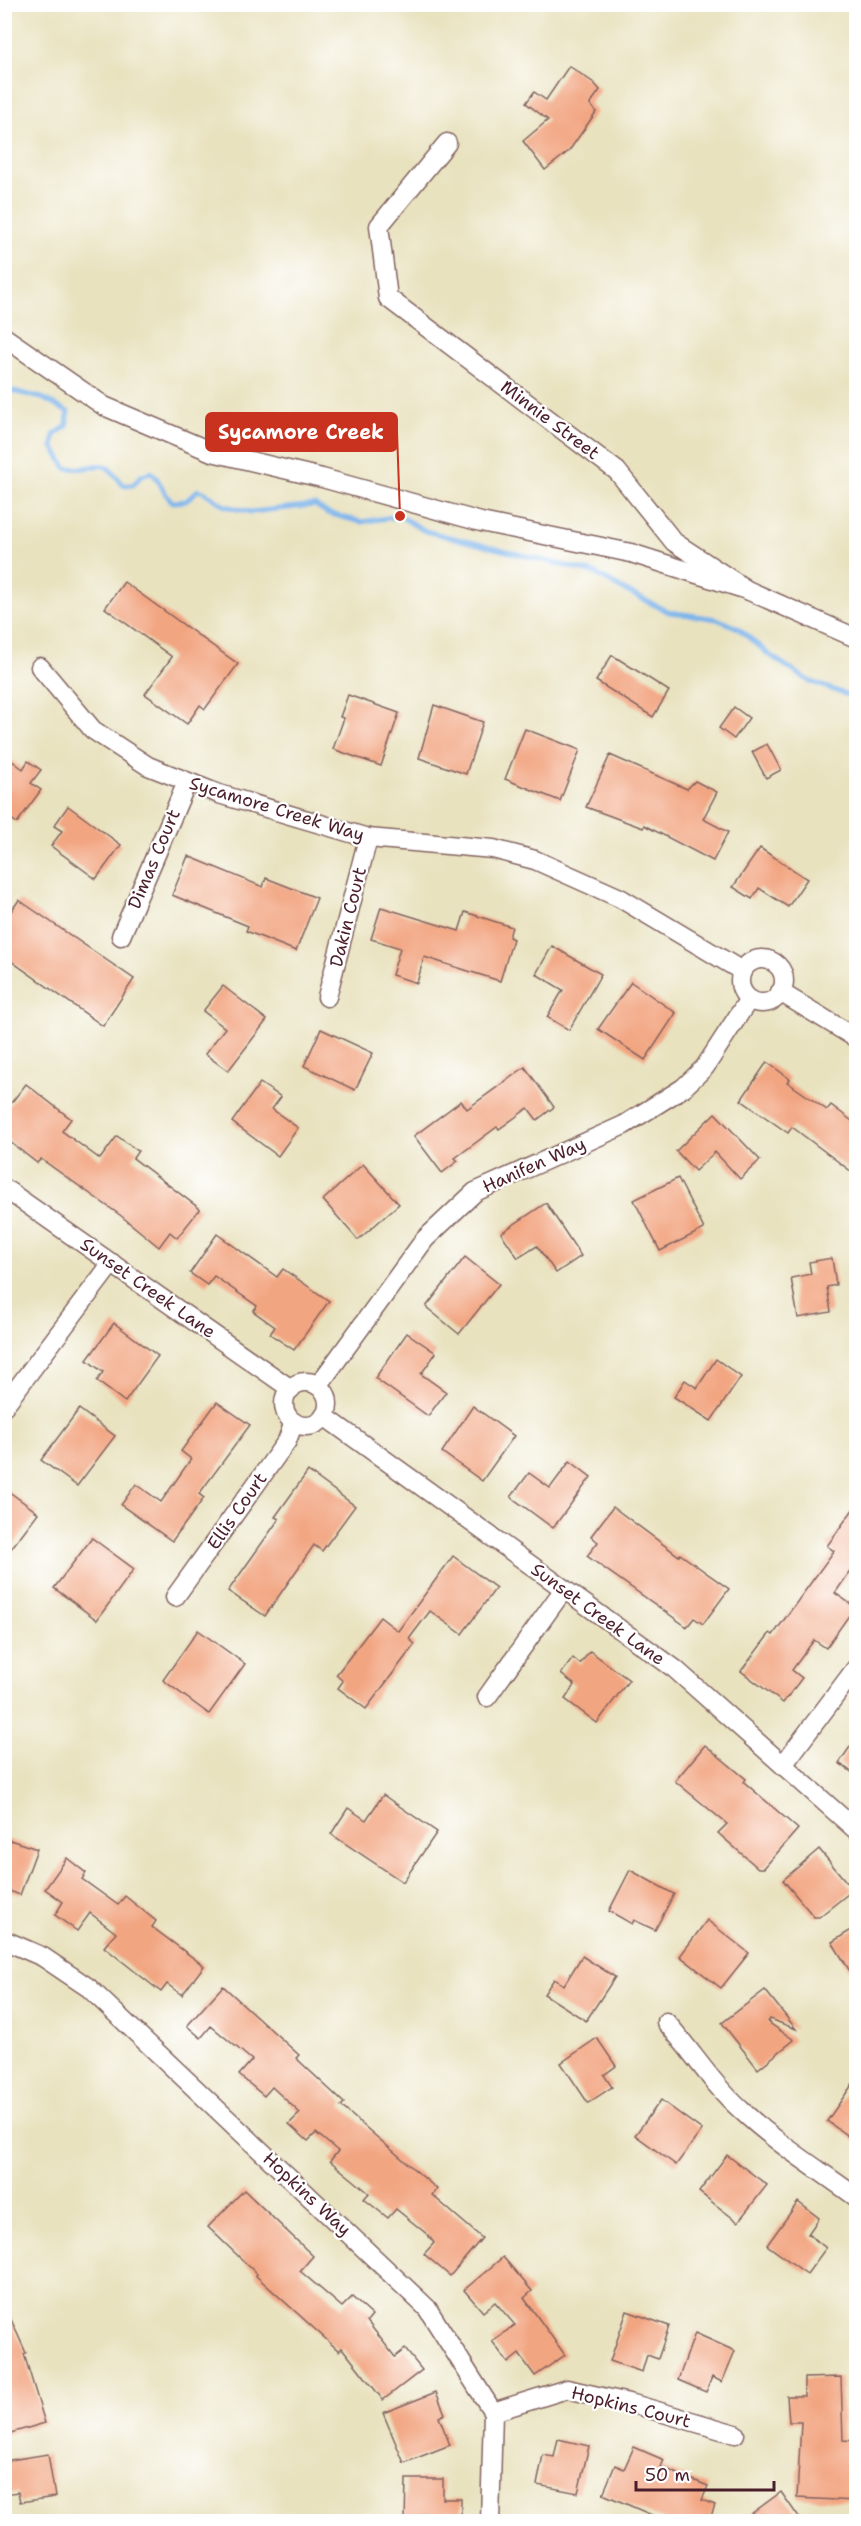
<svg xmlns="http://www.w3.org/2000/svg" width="861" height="2526" viewBox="0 0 861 2526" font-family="'Shantell Sans',sans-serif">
<rect width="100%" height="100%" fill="#fff"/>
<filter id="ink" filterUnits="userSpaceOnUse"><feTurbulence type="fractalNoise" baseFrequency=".0167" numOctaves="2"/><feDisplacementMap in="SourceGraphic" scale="12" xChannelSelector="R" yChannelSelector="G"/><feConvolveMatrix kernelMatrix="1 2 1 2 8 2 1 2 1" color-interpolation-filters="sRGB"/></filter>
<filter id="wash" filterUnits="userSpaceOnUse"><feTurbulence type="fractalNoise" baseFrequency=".008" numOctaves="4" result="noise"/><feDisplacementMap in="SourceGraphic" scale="24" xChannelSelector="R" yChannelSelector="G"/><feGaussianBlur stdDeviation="1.35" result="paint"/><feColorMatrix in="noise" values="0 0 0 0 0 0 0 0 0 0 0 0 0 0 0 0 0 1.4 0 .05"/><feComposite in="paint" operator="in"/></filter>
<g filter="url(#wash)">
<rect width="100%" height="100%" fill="#e9e2bf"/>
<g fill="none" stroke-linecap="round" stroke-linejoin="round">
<!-- stream -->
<path stroke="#7bb4eb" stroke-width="5" d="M4,389L42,398L68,412L67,426L54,435L53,447L66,468C101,472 100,452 123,485H133L142,475L151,472C162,481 161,493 173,502L186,501L198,490L204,492L225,506L251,512L315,505L327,513L361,522L400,516L425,531L595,573L624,590L669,612L717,619L738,628L768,654L809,681L856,698"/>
</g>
<g id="blocks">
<!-- building -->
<g fill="#f2a581">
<path d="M569,66L594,83L600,90L590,104L596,112L569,151L545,170L523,141L548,120L526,103L534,92L546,100Z"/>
<path d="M124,582L238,664L205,709L200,705L187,724L145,694L172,657L105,608Z"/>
<path d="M612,655L669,691L653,717L596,681Z"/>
<path d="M348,695L399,713L381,766L333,749L344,718L340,717Z"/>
<path d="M434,705L483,722L466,774L419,758Z"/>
<path d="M734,707L749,718L734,739L719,728Z"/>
<path d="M525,729L580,750L560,801L505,779Z"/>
<path d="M767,744L781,770L766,778L752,752Z"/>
<path d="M4,755L23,769L28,761L41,770L31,783L41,790L17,823L4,814Z"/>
<path d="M610,755L687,789L695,781L717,792L703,819L728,832L713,861L644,825L643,828L586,807Z"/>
<path d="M68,806L121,845L96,879L51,846L62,831L54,826Z"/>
<path d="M760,848L807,879L788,907L759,888L752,899L733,887Z"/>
<path d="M188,856L263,887L266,878L317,898L296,951L246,931L248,926L172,895Z"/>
<path d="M19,900L134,979L103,1026L4,956V921Z"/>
<path d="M381,907L459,931L465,912L512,927L509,937L513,939L500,981L424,957L417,983L392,975L400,948L371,939Z"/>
<path d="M552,946L601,974L569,1030L547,1017L563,990L536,974Z"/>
<path d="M631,982L676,1013L645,1060L598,1029Z"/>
<path d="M223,986L267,1020L228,1071L205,1054L225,1028L203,1011Z"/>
<path d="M321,1029L373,1053L355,1090L304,1066Z"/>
<path d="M767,1062L790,1079L787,1082L827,1110L831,1105L856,1124V1175L792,1127L788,1133L741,1100Z"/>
<path d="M525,1067L554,1107L537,1120L528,1108L499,1129L497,1127L455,1158L458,1161L442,1173L414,1136L461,1101L467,1109Z"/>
<path d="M260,1083L281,1097L272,1109L298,1128L278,1156L232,1122Z"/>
<path d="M26,1084L71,1119L62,1131L100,1159L117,1136L138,1151L133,1158L200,1209L177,1238L170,1232L159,1247L120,1215L41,1159L37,1163L10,1142L4,1136V1112Z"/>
<path d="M715,1113L760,1160L740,1179L715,1152L695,1171L676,1151Z"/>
<path d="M363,1164L399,1204L358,1240L323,1200Z"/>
<path d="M678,1178L704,1229L660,1251L634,1200Z"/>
<path d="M546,1203L581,1256L556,1273L537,1246L518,1258L501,1233Z"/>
<path d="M217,1234L277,1277L283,1269L329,1301L294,1350L270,1334L275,1327L253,1311L257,1306L214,1276L207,1285L190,1273Z"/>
<path d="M465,1257L499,1284L459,1334L426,1307Z"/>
<path d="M832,1258L836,1285L827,1287L831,1312L798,1318L791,1278L811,1274L809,1262Z"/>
<path d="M114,1323L158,1356L125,1402L97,1381L103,1372L87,1360Z"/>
<path d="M407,1333L436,1353L421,1374L446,1392L428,1416L375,1378Z"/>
<path d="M716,1359L741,1377L711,1421L674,1397L685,1380L697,1388Z"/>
<path d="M217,1402L250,1425L199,1494L204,1498L172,1541L121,1505L136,1484L161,1502L191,1459L181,1451Z"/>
<path d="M473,1406L514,1436L482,1481L442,1452Z"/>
<path d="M79,1409L115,1436L77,1486L41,1460Z"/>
<path d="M570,1461L591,1477L553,1528L511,1497L529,1473L550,1488Z"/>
<path d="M308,1471L355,1506L322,1551L314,1545L265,1616L228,1591L279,1519L275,1517Z"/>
<path d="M4,1488L38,1513L4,1558Z"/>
<path d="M856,1505V1563L835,1593L855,1607L826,1648L814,1640L792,1670L802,1678L783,1703L741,1671L770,1633L773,1635L834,1551L827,1546Z"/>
<path d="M613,1507L679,1556L680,1554L729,1589L703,1624L694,1618L687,1627L587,1556L598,1542L591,1536Z"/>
<path d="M92,1538L134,1569L97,1620L54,1588Z"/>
<path d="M453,1556L496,1588L462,1634L430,1611L409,1639L415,1644L366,1709L338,1688L343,1681L336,1675L380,1617L398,1631Z"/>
<path d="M198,1630L245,1664L209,1714L163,1680Z"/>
<path d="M590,1651L629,1680L597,1723L565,1699L575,1685L561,1674L573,1658L580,1664Z"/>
<path d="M856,1738V1775L839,1763Z"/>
<path d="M705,1745L746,1779L744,1782L798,1829L764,1868H758L718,1833L727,1824L675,1781Z"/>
<path d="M383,1795L437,1832L403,1882L331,1834L348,1808L366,1820Z"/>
<path d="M4,1838L37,1849L20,1895L4,1889Z"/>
<path d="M819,1849L853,1890L819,1917H814L783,1880Z"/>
<path d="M67,1858L86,1873L82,1879L118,1905L125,1896L156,1921L152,1927L204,1966L182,1995L167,1984L161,1992L104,1947L116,1933L90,1913L77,1931L55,1915L63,1902L45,1889Z"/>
<path d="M630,1870L674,1894L655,1930L634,1920L632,1924L609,1911Z"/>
<path d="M707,1920L749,1953L721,1988L680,1956Z"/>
<path d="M856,1927V1981L832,1942Z"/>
<path d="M582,1956L615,1977L586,2021L544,1994L554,1979L564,1985Z"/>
<path d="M223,1986L299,2055L296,2058L344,2103L341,2106L437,2189L432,2195L482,2238L450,2276L424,2254L434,2243L428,2235L396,2209L388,2218L364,2199L369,2193L330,2161L338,2151L316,2133L308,2141L289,2124L300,2113L272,2087L264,2096L239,2075L252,2060L211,2026L201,2038L187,2026Z"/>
<path d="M765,1990L796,2029L770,2019L768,2022L794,2040L758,2069L722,2023Z"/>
<path d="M597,2038L616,2066L604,2075L612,2087L588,2103L561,2063Z"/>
<path d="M856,2079V2142L827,2121Z"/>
<path d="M661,2100L702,2130L676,2165L635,2135Z"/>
<path d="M727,2155L767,2185L738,2222L699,2192Z"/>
<path d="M244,2190L313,2256L300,2271L342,2307L352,2297L372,2315L367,2321L395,2357L405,2349L422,2370L383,2400L342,2348L339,2351L255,2275L257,2274L208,2227Z"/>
<path d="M798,2202L819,2218L808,2234L826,2248L807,2274L767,2245Z"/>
<path d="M503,2257L532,2291L524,2298L565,2355L535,2376L519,2354L508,2363L492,2341L515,2325L495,2302L483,2312L464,2290Z"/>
<path d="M4,2304L26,2353L24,2354L45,2423L4,2435Z"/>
<path d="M627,2311L669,2326L658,2359L647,2355L642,2372L610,2361Z"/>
<path d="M695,2333L735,2351L722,2382L712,2377L706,2392L678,2380Z"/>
<path d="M841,2377L843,2440L856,2441V2501L797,2498L801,2422H789L787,2396H804V2378Z"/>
<path d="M436,2392L445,2414L439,2417L450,2445L404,2463L383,2413Z"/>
<path d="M558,2439L589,2446L578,2493L537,2485L543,2455L554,2457Z"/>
<path d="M634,2447L664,2460L661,2467L708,2486L702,2500L715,2505L709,2522H668L603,2494L615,2465L624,2469Z"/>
<path d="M48,2454L55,2497L20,2502L18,2492L4,2494V2461Z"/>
<path d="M406,2479H443V2499H461V2522H405Z"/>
<path d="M781,2492L802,2522H740Z"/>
</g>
</g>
</g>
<g filter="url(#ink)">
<use href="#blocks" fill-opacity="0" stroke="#82635f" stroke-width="1.5"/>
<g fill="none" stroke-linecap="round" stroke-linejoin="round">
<defs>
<g id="street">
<path d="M447,143L379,226L388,298L617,471L674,542L747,590L856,638"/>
<path d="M4,337L104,406L212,452L322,478L481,522L631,553L747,590"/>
<path d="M40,667L93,730L148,766L219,794L368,838L493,849L535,860L620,898L742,971"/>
<path d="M121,936L187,782"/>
<circle cx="762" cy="981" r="22"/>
<path d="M780,992L856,1038"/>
<path d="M327,997L368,838"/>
<path d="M4,1188L291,1389"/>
<circle cx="306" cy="1404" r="22"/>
<path d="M318,1386L425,1239L475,1192L624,1125L683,1088L705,1067L749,999"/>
<path d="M4,1406L112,1263"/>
<path d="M324,1416L675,1669L856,1830"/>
<path d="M175,1597L287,1441L294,1422"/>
<path d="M487,1697L564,1589"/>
<path d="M783,1765L856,1668"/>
<path d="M4,1940L43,1957L89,1988L427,2308L493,2412L490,2522"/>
<path d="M666,2022C692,2051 712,2084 741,2110C776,2143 818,2169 856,2197"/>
<path d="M493,2412L567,2389L633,2404L735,2434"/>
</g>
</defs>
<!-- street casing -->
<use href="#street" stroke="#82635f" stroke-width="21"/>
<!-- street -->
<use href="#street" stroke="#fff" stroke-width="18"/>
</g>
</g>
<g text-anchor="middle" stroke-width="4.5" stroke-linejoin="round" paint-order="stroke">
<!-- street labels -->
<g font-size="18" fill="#4a1f2b" stroke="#fff">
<text transform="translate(550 420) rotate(37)" y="6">Minnie Street</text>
<text transform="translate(277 809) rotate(17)" y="6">Sycamore Creek Way</text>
<text transform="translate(154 859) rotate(-67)" y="6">Dimas Court</text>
<text transform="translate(348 917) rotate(-76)" y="6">Dakin Court</text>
<text transform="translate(534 1165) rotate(-24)" y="6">Hanifen Way</text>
<text transform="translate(148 1288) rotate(35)" y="6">Sunset Creek Lane</text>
<text transform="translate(237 1511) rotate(-55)" y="6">Ellis Court</text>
<text transform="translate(598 1614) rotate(36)" y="6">Sunset Creek Lane</text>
<text transform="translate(307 2194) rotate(43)" y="6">Hopkins Way</text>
<text transform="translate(631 2407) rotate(14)" y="6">Hopkins Court</text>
</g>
</g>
<!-- callouts -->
<path fill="none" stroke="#c8321e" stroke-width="2" d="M400 516L397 432"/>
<circle fill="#c8321e" stroke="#fff" stroke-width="2" cx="400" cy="516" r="6"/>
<rect fill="#c8321e" stroke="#c8321e" stroke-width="2" x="206" y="413" width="191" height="38" rx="6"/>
<g font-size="20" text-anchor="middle" font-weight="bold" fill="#fff">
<text x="301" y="439">Sycamore Creek</text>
</g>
<!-- margin -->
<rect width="861" height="2526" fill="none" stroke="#fff" stroke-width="24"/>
<!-- scale -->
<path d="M636 2481v9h138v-9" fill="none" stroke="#4a1f2b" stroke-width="3"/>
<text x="645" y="2481" font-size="18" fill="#4a1f2b" stroke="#ffffff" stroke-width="4.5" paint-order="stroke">50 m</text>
</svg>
